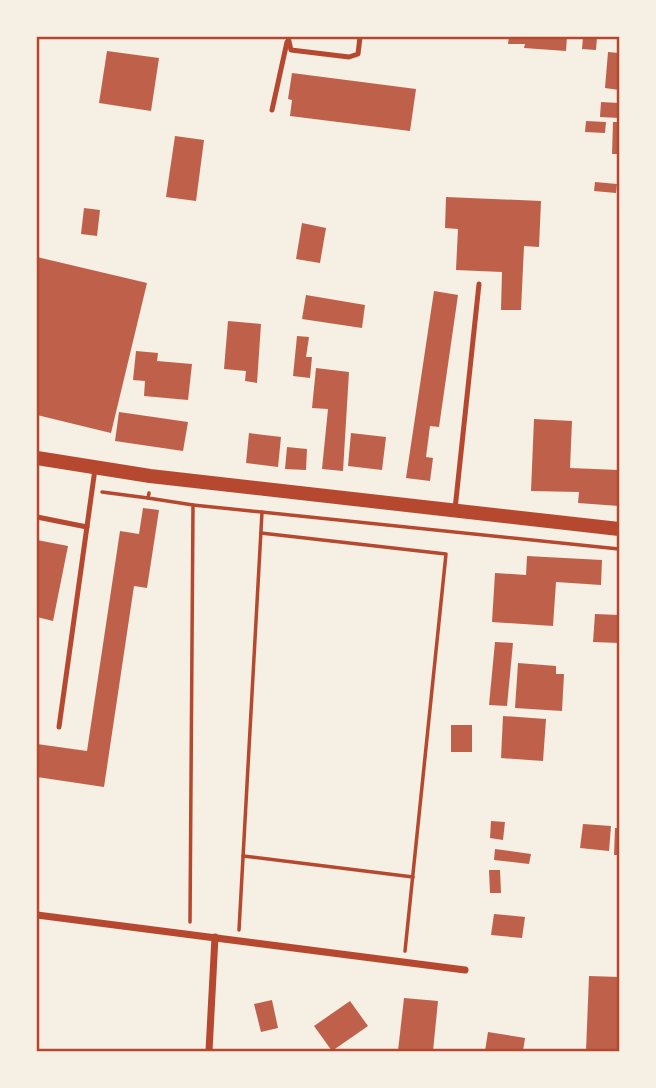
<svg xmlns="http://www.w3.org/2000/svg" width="656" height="1088" viewBox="0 0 656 1088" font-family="Lato,sans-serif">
<rect width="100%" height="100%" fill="#f6efe4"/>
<!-- building -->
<g fill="#bf614a">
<path d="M509,37H567L566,51L524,48L525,44H508Z"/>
<path d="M583,37H597L596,50L582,49Z"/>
<path d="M107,51L159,58L151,111L99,103Z"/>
<path d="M608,52L619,53V90L605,88Z"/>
<path d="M292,73L416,89L410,131L290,116L292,100L288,99Z"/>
<path d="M601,102L619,103V118L600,117Z"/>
<path d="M586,121L606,122L605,133L585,132Z"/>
<path d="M613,122H619V154H612Z"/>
<path d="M175,136L204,140L196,201L166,197Z"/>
<path d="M595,182L617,184L616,193L594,191Z"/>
<path d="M446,197L541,201L539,247L524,246L521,310H501L502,272L456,270L458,229L445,228Z"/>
<path d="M84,208L100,210L97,236L81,234Z"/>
<path d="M302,223L326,228L320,263L296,259Z"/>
<path d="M37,257L147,283L111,433L37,415Z"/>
<path d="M434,291L458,295L439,427L430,426L426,457L433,458L430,481L406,478Z"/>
<path d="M306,295L365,305L362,328L302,319Z"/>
<path d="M228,321L261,324L257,383L245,381L246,371L224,369Z"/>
<path d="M297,336L309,337L306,357H312L310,378L293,376Z"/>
<path d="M136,351L158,353L157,361L192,364L188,400L144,396L145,381L133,380Z"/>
<path d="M316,368L349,372L343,471L322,469L328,409L312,408Z"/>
<path d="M119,412L188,422L183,451L115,441Z"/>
<path d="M534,419L572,421L570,468L619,470V506L578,503L579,492L531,491Z"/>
<path d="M249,433L281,437L278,467L246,463Z"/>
<path d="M351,433L386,437L382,470L348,466Z"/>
<path d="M287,447L307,449L306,470L285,469Z"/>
<path d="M143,508L159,510L147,588L134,586L104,787L37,777V744L87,751L120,531L139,534Z"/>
<path d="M37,540L68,546L53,621L37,617Z"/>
<path d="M527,556L602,560L601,585L556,582L553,626L492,622L495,573L526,575Z"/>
<path d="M595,614L619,615V643L593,642Z"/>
<path d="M495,642L513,643L507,706L489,705Z"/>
<path d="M518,663L556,666V674H564L562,711L515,708Z"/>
<path d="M503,716L546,719L543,761L501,758Z"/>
<rect x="451" y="725" width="21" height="27"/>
<path d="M491,821L505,822L503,840L490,838Z"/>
<path d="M583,824L611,826L609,851L580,848Z"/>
<path d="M615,828H619V855H614Z"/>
<path d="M495,849L531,854L529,864L494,860Z"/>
<path d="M489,870H500L501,893H490Z"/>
<path d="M494,914L525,917L522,938L491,935Z"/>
<path d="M589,976L619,977V1051H586Z"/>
<path d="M404,998L438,1001L433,1051H398Z"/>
<path d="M272,1000L278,1028L261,1032L254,1004Z"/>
<path d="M350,1001L368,1026L332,1051L314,1026Z"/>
<path d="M488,1032L525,1038L523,1051H485Z"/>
</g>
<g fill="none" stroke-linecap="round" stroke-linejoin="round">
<!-- path -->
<g stroke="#b5482f" stroke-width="3.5">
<path d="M102,492L148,498"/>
<path d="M149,493L148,498L193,505L190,922"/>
<path d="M193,505L619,549"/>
<path d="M261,533L446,554L405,951"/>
<path d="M243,856L413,877"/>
<path d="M239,930L262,512"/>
</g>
<!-- service -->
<g stroke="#b5482f" stroke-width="5">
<path d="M288,37L291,50L349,57L358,54L360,37"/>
<path d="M272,110L287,42"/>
<path d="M455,509L479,284"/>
<path d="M37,517L87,527"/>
<path d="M59,727L95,469"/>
</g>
<!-- minor -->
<g stroke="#b5482f" stroke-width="7">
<path d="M37,915L465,970"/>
<path d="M209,1051L215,937"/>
</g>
<!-- secondary -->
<path stroke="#b5482f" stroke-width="14" d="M37,458L150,476L619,529"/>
</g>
<!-- border -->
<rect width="656" height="1088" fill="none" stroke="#f6efe4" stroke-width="77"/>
<rect x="38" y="38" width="580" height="1012" fill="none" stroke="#b5482f" stroke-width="2.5"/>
</svg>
